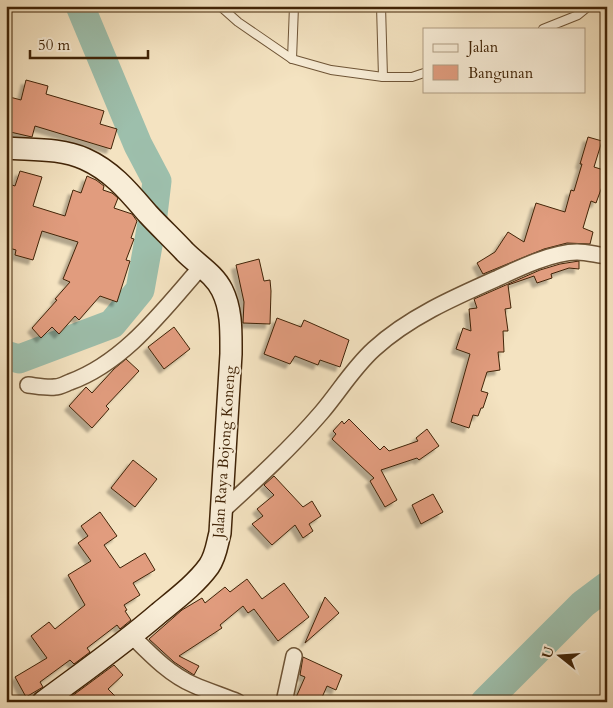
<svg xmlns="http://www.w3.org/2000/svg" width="613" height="708" viewBox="0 0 613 708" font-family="Cardo,serif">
<defs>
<filter id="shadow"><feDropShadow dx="-4.5" dy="4.5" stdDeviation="1" flood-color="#0004"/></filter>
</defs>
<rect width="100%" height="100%" fill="#f4e3c1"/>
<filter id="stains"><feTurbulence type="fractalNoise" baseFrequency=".004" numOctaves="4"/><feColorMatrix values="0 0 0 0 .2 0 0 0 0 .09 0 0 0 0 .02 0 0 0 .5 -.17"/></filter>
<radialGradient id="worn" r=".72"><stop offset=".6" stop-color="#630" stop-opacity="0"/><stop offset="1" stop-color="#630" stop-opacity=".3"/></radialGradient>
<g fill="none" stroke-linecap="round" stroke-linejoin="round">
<!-- river -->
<g stroke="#9dbfac" stroke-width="29">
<path d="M6,355L19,359L112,324L140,290L152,223L157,181L138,145L80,6"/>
<path d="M485,702L583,604L607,586"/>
</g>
</g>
<!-- building -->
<g fill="#e19c7e" stroke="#412407" filter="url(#shadow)">
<path d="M26,80L48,86L46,94L104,111L100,124L117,129L111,149L35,126L32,137L6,131V96L21,100Z"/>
<path d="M588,137L602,141L594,167L607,171V185L603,184L596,203L591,201L583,228L593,232L590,244L567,243L544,249L483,274L477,263L495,252L508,232L524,242L536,203L565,212L571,190L574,191L582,164H580Z"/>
<path d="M20,171L42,177L33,206L65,216L73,190L81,193L87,176L96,180L104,186L103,190L112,193L118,198L114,208L132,214L137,221L131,238L134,239L126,260L130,261L117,302L100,296L79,320L75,316L59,334L52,327L41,338L32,328L57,300L55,299L70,282L63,279L78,242L42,231L33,260L15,255L16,250L6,247V183L15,186Z"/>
<path d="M259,259L264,281L270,280L271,291L270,324L243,323L244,302L236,265Z"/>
<path d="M579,261V269L569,268L551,274L552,278L537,283L534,276L508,285L511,308L505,309L508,331H503L504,352H498L500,370L487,372L481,391L488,393L483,408H481L478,416L473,415L469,428L451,422L470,354L456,349L463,328L471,331L469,309L477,308L474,299L540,270L560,264Z"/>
<path d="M277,318L301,327L304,320L349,340L340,367L320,360L318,365L295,356L290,364L264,354Z"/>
<path d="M174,327L190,349L164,369L148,347Z"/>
<path d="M126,359L139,371L106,406L109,409L92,428L69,406L86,387L92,393L114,369Z"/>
<path d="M349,419L380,450L384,446L389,451L418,441L416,438L427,429L439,446L419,460L417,458L381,470L397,500L385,507L370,481L374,478L332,439L336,434L333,431L342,421L344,424Z"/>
<path d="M133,460L157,479L135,507L111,488Z"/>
<path d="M274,476L303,507L312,501L321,516L309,524L313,531L303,538L295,525L272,545L252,524L263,516L257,509L274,495L264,485Z"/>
<path d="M433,494L443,512L421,524L412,505Z"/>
<path d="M100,512L117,536L104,545L120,568L145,553L155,570L133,583L140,595L124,605L127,610L125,611L131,620L120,629L117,625L87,648L90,652L74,664L70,660L40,682L43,687L26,697L15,677L47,658L31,636L49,622L55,629L85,605L68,575L91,561L78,543L88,536L81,526Z"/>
<path d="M247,579L262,599L284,583L309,617L278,641L254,609L248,613L243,606L220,625L222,628L179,656L199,666L194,675L174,662L149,639L182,610L202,598L205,603L225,587L230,592Z"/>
<path d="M325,597L339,613L305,643Z"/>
<path d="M303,657L342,675L336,690L327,686L320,702H294L305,677L300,675Z"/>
<path d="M114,665L123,675L108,689L121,702H64Z"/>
</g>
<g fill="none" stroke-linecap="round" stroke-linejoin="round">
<defs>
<g id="lane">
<path d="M220,6L238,22L292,59L331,70L383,77H412L424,73"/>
<path d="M381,6L383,77"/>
<path d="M543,29L578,15L589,6"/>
<path d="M292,59L294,6"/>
</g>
<g id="street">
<path d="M28,385C37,386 47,388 55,387C60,387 65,384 70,382C125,362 164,309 201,267"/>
<path d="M221,512C256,480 290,449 321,413C339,392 353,368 374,349C409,317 455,297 498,278C519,268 553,252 577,252C587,252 597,255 607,256"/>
<path d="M132,636C150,654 170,675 194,685C208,691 223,696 238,702"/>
<path d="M284,702L294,656"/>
</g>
<path id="secondary" d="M6,148C32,150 61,148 85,159C112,171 129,192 148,214C160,227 173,239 185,252C198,265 214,274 222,290C232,310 231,332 231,354L220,533C217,544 216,556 209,566C196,584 176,599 159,613C122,645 82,673 43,702"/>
</defs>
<!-- lane casing -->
<use href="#lane" stroke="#6e5436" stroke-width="10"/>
<!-- street casing -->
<use href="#street" stroke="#6e5436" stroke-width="18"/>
<!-- secondary casing -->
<use href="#secondary" stroke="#412407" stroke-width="24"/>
<!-- lane -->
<use href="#lane" stroke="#f8edd7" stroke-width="8"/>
<!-- street -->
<use href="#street" stroke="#f8edd7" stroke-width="15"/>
<!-- secondary -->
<use href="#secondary" stroke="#f8edd7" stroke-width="21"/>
</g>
<g text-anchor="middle" stroke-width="4" stroke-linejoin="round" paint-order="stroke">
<!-- street labels -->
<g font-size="15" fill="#412407" stroke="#f8edd7">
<text transform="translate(224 452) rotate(-86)" y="5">Jalan Raya Bojong Koneng</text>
</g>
</g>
<!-- margin -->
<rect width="613" height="708" fill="none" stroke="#f4e3c1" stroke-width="25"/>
<rect x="8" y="8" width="598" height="693" fill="none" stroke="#412407" stroke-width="2.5"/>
<rect x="12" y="12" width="588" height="683" fill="none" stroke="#412407"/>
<!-- legend -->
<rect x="423" y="28" width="162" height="65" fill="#f8edd7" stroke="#af9d84"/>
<rect x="433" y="44" width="25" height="8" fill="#f8edd7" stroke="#af9d84"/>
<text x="468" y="52" font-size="15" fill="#412407">Jalan</text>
<rect x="433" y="65" width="25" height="15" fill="#e19c7e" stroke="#af9d84"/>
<text x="468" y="78" font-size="15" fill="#412407">Bangunan</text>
<!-- north arrow -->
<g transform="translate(560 656) rotate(287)" stroke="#f8edd7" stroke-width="4" paint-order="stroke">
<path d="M0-4L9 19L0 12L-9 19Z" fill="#412407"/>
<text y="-8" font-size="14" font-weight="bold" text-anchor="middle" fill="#412407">U</text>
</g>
<!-- scale -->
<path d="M30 50v8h118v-8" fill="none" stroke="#412407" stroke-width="2.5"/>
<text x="38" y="50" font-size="15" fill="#412407" stroke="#f8edd7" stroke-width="4" paint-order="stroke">50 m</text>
<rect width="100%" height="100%" filter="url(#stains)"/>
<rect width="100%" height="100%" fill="url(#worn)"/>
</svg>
